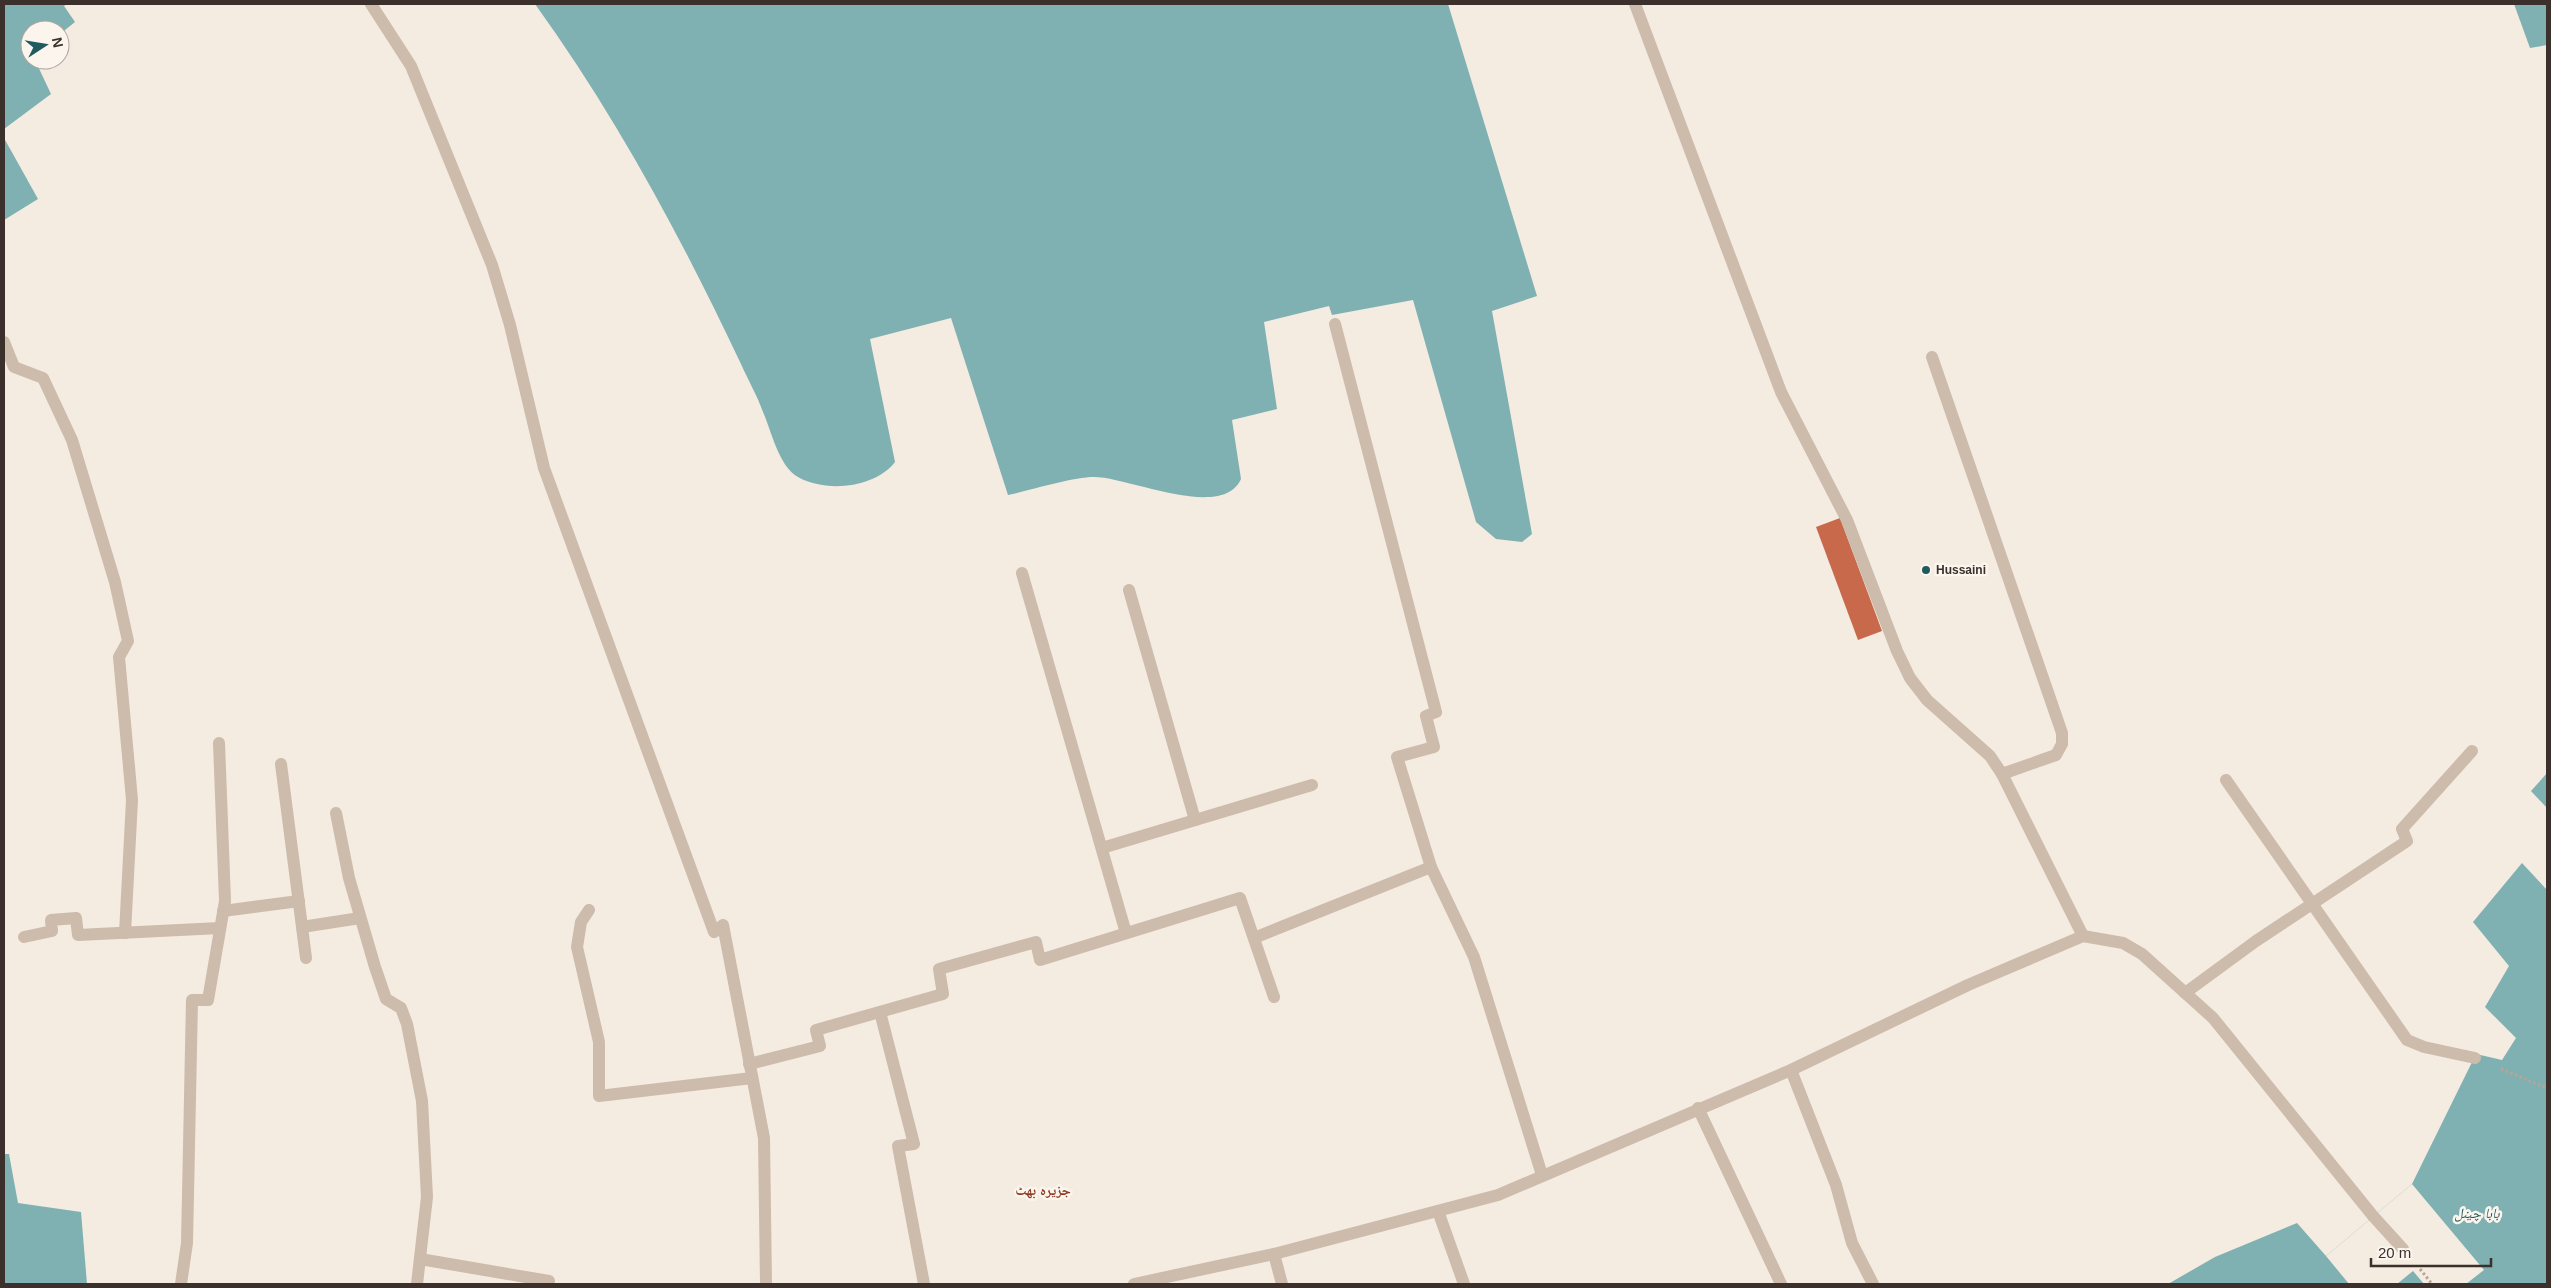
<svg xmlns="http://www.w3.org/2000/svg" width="2551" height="1288" viewBox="0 0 2551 1288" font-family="Helvetica,'Noto Naskh Arabic',sans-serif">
<rect width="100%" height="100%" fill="#f4ebe1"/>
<!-- water -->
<g fill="#7fb0b2">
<path d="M4,4H67L64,6L75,22L60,34V30H30V60H35L51,94L4,129Z"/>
<path d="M535,4H1448L1537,296L1492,311L1532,534L1522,542L1496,539L1476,522L1413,300L1332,315L1329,306L1264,322L1277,409L1232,420L1241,479C1222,521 1129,477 1094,477C1073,477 1031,490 1008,495L951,318L870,339L895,462C875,488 826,493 798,477C779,467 771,430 763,412C757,395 748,380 741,364C681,237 617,118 535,4Z"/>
<path d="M2514,4H2547V45L2530,48Z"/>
<path d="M4,138L38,199L4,220Z"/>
<path d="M2547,773V808L2531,791Z"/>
<path d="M2522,863L2547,890V1284H2168L2215,1257L2297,1223L2326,1256L2412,1184L2476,1054L2502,1060L2516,1038L2485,1007L2509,966L2473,922Z"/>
<path d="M4,1154H9L18,1203L81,1212L87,1284H4Z"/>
</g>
<!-- pier -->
<path fill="#f4ebe1" d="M2412,1184L2484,1270L2466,1284H2424L2413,1271L2397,1284H2349L2326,1256Z"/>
<!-- building -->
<path fill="#c8694b" d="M1840,518L1882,631L1858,640L1816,527Z"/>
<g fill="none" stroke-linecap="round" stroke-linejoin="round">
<!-- path -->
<g stroke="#b9a596" stroke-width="3" stroke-dasharray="2.5 2.5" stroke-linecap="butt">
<path d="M2501,1069L2547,1088"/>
<path d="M2420,1269L2432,1284"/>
</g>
<!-- minor -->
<g stroke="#cdbbac" stroke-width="12">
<path d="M371,4L411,66L492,265L510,325L544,468L714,932L723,925L764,1138L766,1284"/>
<path d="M1635,4L1781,392L1847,520L1897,651L1910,678L1927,700L1990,756L2002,774L2083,936"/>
<path d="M1335,324L1436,712L1426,716L1434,747L1397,757L1431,867L1474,957L1542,1175"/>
<path d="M4,342L14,367L43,378L72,440L115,582L128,641L119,657L132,800L125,933"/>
<path d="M1932,357L2062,733V744L2056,755L2002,774"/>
<path d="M1022,573L1126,933"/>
<path d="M1129,590L1195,820"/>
<path d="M281,764L306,958"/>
<path d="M2226,780L2407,1040L2424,1047L2475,1058"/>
<path d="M336,813L349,878L375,967L386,999L401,1008L407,1024L422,1101L427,1197L417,1284"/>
<path d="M1102,848L1312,785"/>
<path d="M589,910L581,922L577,947L599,1042V1096L752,1078"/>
<path d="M223,911L299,901"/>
<path d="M302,927L360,918"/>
<path d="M24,937L52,931L51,920L76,918L78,935L220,928"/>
<path d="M1254,938L1431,867"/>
<path d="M2185,993L2256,941L2407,841L2402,829L2472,751"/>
<path d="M880,1012L914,1144L898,1146L924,1284"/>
<path d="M749,1064L820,1046L816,1030L943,994L939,969L1036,942L1040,960L1240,898L1274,997"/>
<path d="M1791,1070L1836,1185L1852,1243L1873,1284"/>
<path d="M1698,1108L1781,1284"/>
<path d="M1438,1211L1464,1284"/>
<path d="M1274,1254L1282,1284"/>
<path d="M420,1259L549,1281"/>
<path d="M181,1284L187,1243L192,1000H208L225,901L219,743"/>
<path d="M1134,1284L1274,1254L1498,1195L1791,1070L1968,985L2083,936L2123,943L2142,954L2213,1018L2373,1216L2403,1249"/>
</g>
</g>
<!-- markers -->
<circle fill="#1f5a5e" stroke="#fbf5ee" stroke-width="2" cx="1926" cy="570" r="5"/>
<g text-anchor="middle" stroke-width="5" stroke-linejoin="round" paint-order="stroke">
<!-- poi labels -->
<g font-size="12" font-weight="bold" fill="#3b302b" stroke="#fbf5ee" text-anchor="start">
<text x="1936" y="574">Hussaini</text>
</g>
<!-- neighbourhood labels -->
<g font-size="14" font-weight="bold" fill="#8c3b22" stroke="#fbf5ee">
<text x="1043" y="1195">جزیرہ بھٹ</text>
</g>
<!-- water labels -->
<g font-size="14" font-style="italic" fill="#1f5a5e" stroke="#fbf5ee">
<text x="2477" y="1218">بابا چینل</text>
</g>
</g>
<!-- border -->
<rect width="2551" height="1288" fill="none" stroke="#3b302b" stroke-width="10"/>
<!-- north arrow -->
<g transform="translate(45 45) rotate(78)"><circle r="24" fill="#fbf5ee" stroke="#aea6a0"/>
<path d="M0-4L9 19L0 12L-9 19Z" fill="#1f5a5e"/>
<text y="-8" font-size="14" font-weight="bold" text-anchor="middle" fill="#3b302b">N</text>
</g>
<!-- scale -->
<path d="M2371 1258v8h120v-8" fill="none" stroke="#3b302b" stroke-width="2.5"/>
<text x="2378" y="1258" font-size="15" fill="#3b302b" stroke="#fbf5ee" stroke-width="4" paint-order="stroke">20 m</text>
</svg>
